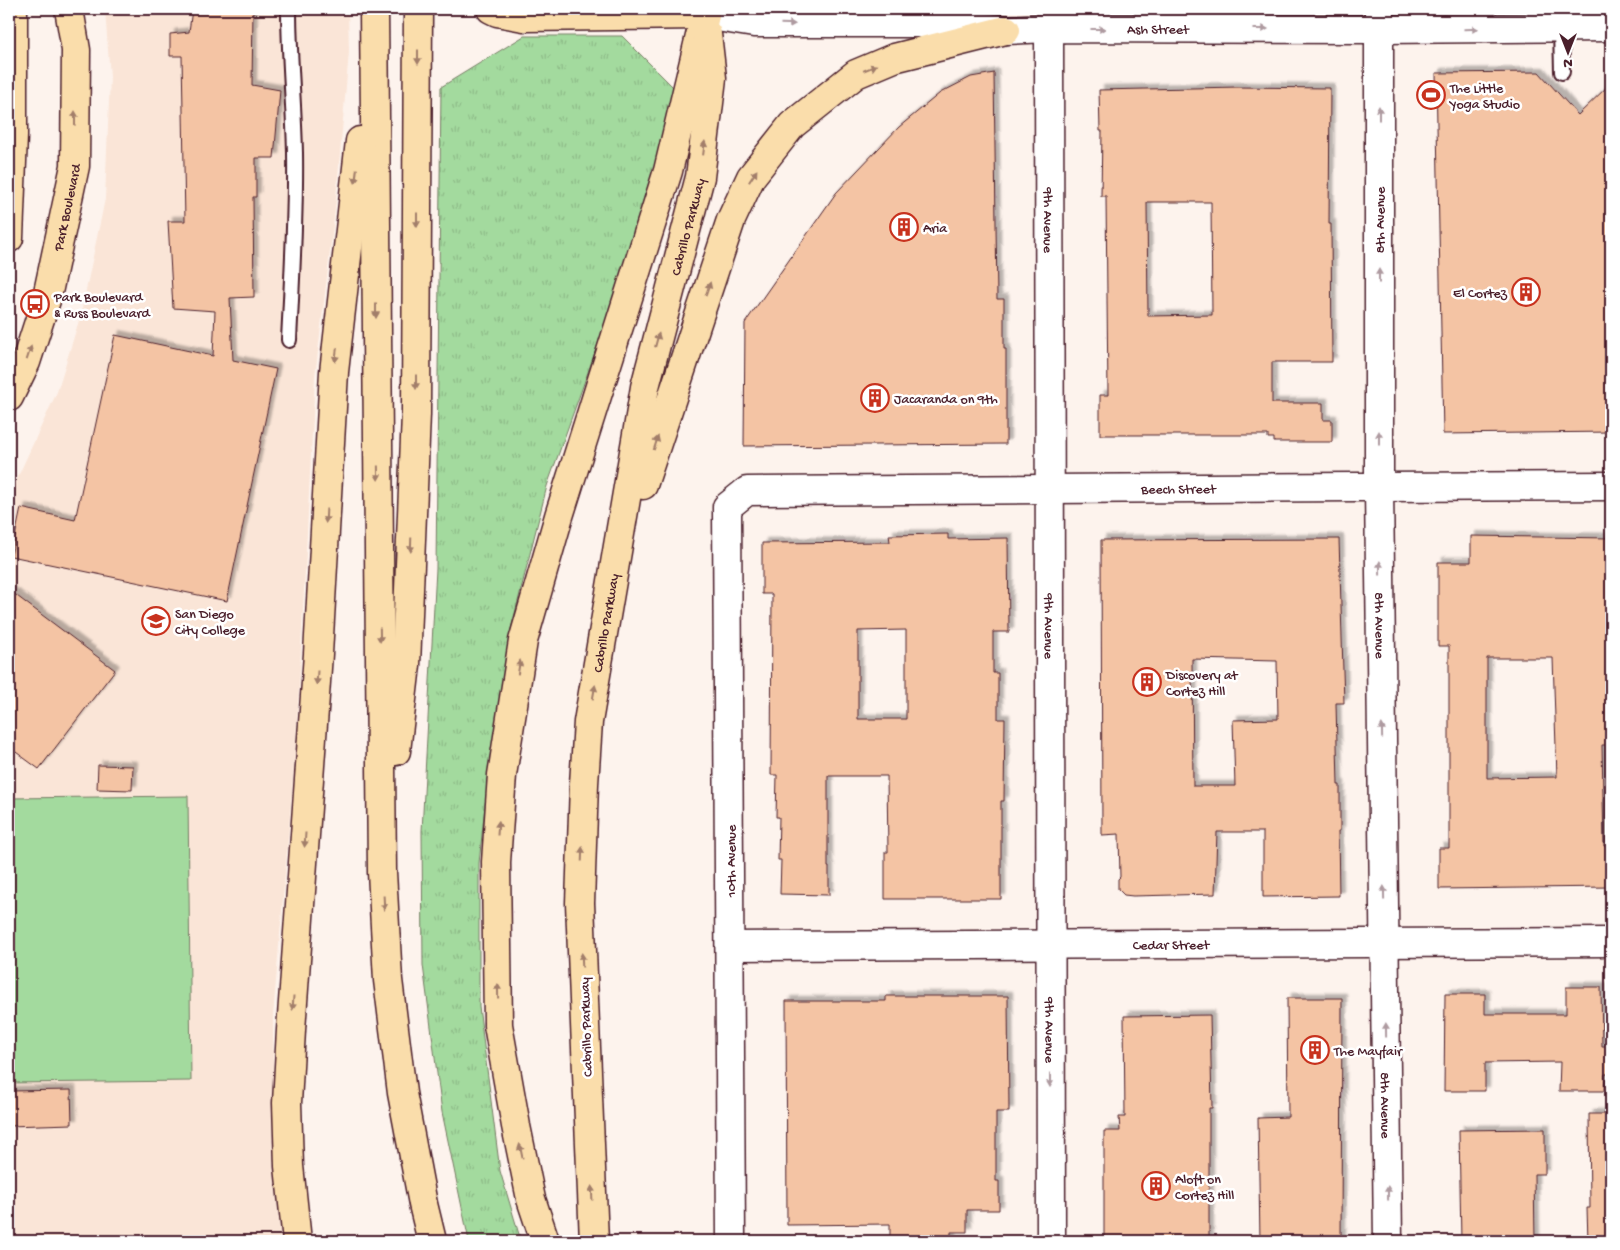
<svg xmlns="http://www.w3.org/2000/svg" width="1620" height="1250" viewBox="0 0 1620 1250" font-family="'Gochi Hand',sans-serif">
<defs>
<pattern id="grass-tufts" width="24" height="20" patternUnits="userSpaceOnUse" patternTransform="scale(1.25)"><rect width="24" height="20" fill="#a3da9e"/><path d="M3 7l-1-3M5 7V3M7 7l1-3M15 17l-1-3M17 17v-4M19 17l1-3" fill="none" stroke="#8ebb88"/></pattern>
<filter id="shadow"><feDropShadow dx="4.5" dy="-4.5" stdDeviation="1" flood-color="#0004"/></filter>
</defs>
<rect width="100%" height="100%" fill="#fdf3ed"/>
<filter id="ink" filterUnits="userSpaceOnUse"><feTurbulence type="fractalNoise" baseFrequency=".02" numOctaves="2"/><feDisplacementMap in="SourceGraphic" scale="10" xChannelSelector="R" yChannelSelector="G"/><feConvolveMatrix kernelMatrix="1 2 1 2 8 2 1 2 1" color-interpolation-filters="sRGB"/></filter>
<g filter="url(#ink)">
<!-- built -->
<path fill="#fae5d7" d="M105,9H348L349,52L335,210L315,376L296,746L273,1016L274,1167L284,1241H9V496L57,392L81,314L105,199L110,77Z"/>
<!-- grass -->
<path fill="url(#grass-tufts)" stroke="#767c64" d="M524,36H622L674,88L664,139L602,333L547,486L511,629L487,787L479,863V1007L500,1171L521,1241H469L442,1112L423,965L422,831L436,569L441,87Z"/>
<!-- park -->
<path fill="#a3da9e" stroke="#767c64" d="M188,796L191,1081L9,1083V798Z"/>
<!-- building -->
<g fill="#f4c4a4" stroke="#4a1f2b" fill-rule="evenodd" filter="url(#shadow)">
<path d="M192,9L253,10L252,85L280,90L274,158H256V197H253L254,297L230,298L233,360L276,369L227,601L11,556L21,508L75,520L115,335L213,356L215,311L173,308L168,221H185L182,56H170V34L189,32Z"/>
<path d="M1539,72L1578,115L1611,83V432L1443,434L1436,73Z"/>
<path d="M994,73L997,299H1004V349H1006V444L744,446L745,323L836,193L899,127L940,93L971,77Z"/>
<path d="M1238,87L1330,88L1329,224H1331L1332,362H1272V403H1323V420H1332V442H1274V438H1268V435H1100V395H1108L1106,196H1101L1102,131H1100L1099,90ZM1147,202H1211L1212,315L1148,316Z"/>
<path d="M948,534V539L1008,538L1009,632H993V673H998V719H1005L1004,801H1001V899H885V852H888L887,776H828V867H829V895L780,894L781,860H778L779,817H776L777,775H771L772,594H762V543L890,542L889,535ZM906,630V719H858V631Z"/>
<path d="M1471,536L1611,538L1609,685H1611V745H1602L1604,846H1611V887L1439,889V848H1449V646H1438V562H1471ZM1487,658H1553L1557,777L1487,778Z"/>
<path d="M1339,539L1344,703H1336L1338,785H1340V831H1338L1339,896L1263,897V832H1217L1215,894L1133,896L1124,895L1118,889V879L1120,877L1119,834L1102,835L1101,540ZM1192,659L1277,661L1278,719L1233,720L1235,786H1193Z"/>
<path d="M9,590L115,670L39,769L9,747Z"/>
<path d="M98,765L133,766L132,790L97,789Z"/>
<path d="M1566,987H1601L1602,1046H1611V1074H1605L1604,1091H1559L1560,1062L1485,1063V1091H1444L1445,994H1485V1014H1566Z"/>
<path d="M886,996H1008L1009,1112H996V1181H999V1210H967V1232H951V1241H890V1224L787,1225L786,1001H886Z"/>
<path d="M1287,998H1342L1341,1241H1260L1258,1118L1288,1117Z"/>
<path d="M1210,1015L1212,1108H1209V1241H1104V1131H1120L1119,1117H1125L1124,1016Z"/>
<path d="M71,1090L72,1124L9,1126V1091Z"/>
<path d="M1589,1114H1611V1241H1588L1587,1208H1590Z"/>
<path d="M1545,1129V1174H1534L1535,1241H1461L1459,1130Z"/>
</g>
<g fill="none" stroke-linecap="round" stroke-linejoin="round">
<defs>
<g id="lane">
<path d="M289,9C289,57 294,105 295,153C296,215 292,278 289,340"/>
<path d="M1544,9V28"/>
<path d="M1561,28L1562,72"/>
</g>
<g id="street">
<path id="s1" d="M1049,28L1051,1241"/>
<path id="s2" d="M730,946L1611,942"/>
<path id="s3" d="M731,1241L727,507L747,491L1358,487H1379L1388,1241"/>
</g>
<g id="secondary">
<path d="M1379,9V487L1611,486"/>
<path id="s4" d="M705,15L754,23H951L1006,30L1049,28L1379,29L1611,27"/>
</g>
<g id="primary">
<path d="M491,9L497,12L524,17L705,15V9"/>
<path d="M9,238L13,136V9"/>
<path id="s5" d="M9,397L26,362L47,297L75,166L76,50L69,9"/>
</g>
<g id="highway">
<path d="M374,9L382,872L388,980L402,1093L423,1204L432,1241"/>
<path d="M643,485L731,220L751,177L792,125L856,74L894,58L1006,30"/>
<path d="M396,751L406,665L416,414L418,9"/>
<path d="M297,1241L289,1166L287,1103L291,1030L318,654L334,372L360,141"/>
<path d="M545,1241L531,1199L516,1126L498,1025L496,862L502,775L523,641L559,516L668,171L705,15"/>
<path id="s6" d="M594,1241L580,903L584,784L588,722L645,387L700,177L712,78L707,34"/>
</g>
</defs>
<!-- lane casing -->
<use href="#lane" stroke="#4a1f2b" stroke-width="18"/>
<!-- street casing -->
<use href="#street" stroke="#4a1f2b" stroke-width="31"/>
<!-- secondary casing -->
<use href="#secondary" stroke="#4a1f2b" stroke-width="31"/>
<!-- primary casing -->
<use href="#primary" stroke="#4a1f2b" stroke-width="31"/>
<!-- highway casing -->
<use href="#highway" stroke="#4a1f2b" stroke-width="31"/>
<!-- lane -->
<use href="#lane" stroke="#fff" stroke-width="14"/>
<!-- street -->
<use href="#street" stroke="#fff" stroke-width="28"/>
<!-- secondary -->
<use href="#secondary" stroke="#fff" stroke-width="28"/>
<!-- primary -->
<use href="#primary" stroke="#faddab" stroke-width="28"/>
<!-- highway -->
<use href="#highway" stroke="#faddab" stroke-width="28"/>
</g>
<!-- one-way arrows -->
<defs><path id="oneway-solid" d="M-6-.8H1V-3.2L6.5 0L1 3.2V.8H-6Z" transform="scale(1.25)"/></defs>
<g fill="#ae9aa0">
<use href="#oneway-solid" transform="translate(788 24) rotate(1)"/>
<use href="#oneway-solid" transform="translate(1098 29)"/>
<use href="#oneway-solid" transform="translate(1261 29)"/>
<use href="#oneway-solid" transform="translate(1471 29) rotate(-1)"/>
<use href="#oneway-solid" transform="translate(1379 113) rotate(-90)"/>
<use href="#oneway-solid" transform="translate(1379 276) rotate(-90)"/>
<use href="#oneway-solid" transform="translate(1379 438) rotate(-90)"/>
<use href="#oneway-solid" transform="translate(1380 568) rotate(-91)"/>
<use href="#oneway-solid" transform="translate(1382 731) rotate(-91)"/>
<use href="#oneway-solid" transform="translate(1384 893) rotate(-91)"/>
<use href="#oneway-solid" transform="translate(1386 1030) rotate(-91)"/>
<use href="#oneway-solid" transform="translate(1050 1080) rotate(90)"/>
<use href="#oneway-solid" transform="translate(1388 1193) rotate(-91)"/>
</g>
<g fill="#a27e6b">
<use href="#oneway-solid" transform="translate(418 57) rotate(90)"/>
<use href="#oneway-solid" transform="translate(870 68) rotate(-23)"/>
<use href="#oneway-solid" transform="translate(75 118) rotate(-90)"/>
<use href="#oneway-solid" transform="translate(704 148) rotate(-83)"/>
<use href="#oneway-solid" transform="translate(356 176) rotate(97)"/>
<use href="#oneway-solid" transform="translate(753 176) rotate(-57)"/>
<use href="#oneway-solid" transform="translate(417 220) rotate(90)"/>
<use href="#oneway-solid" transform="translate(708 289) rotate(-71)"/>
<use href="#oneway-solid" transform="translate(376 311) rotate(90)"/>
<use href="#oneway-solid" transform="translate(657 340) rotate(-75)"/>
<use href="#oneway-solid" transform="translate(29 353) rotate(-72)"/>
<use href="#oneway-solid" transform="translate(336 355) rotate(97)"/>
<use href="#oneway-solid" transform="translate(416 382) rotate(90)"/>
<use href="#oneway-solid" transform="translate(656 443) rotate(-72)"/>
<use href="#oneway-solid" transform="translate(378 473) rotate(89)"/>
<use href="#oneway-solid" transform="translate(326 516) rotate(93)"/>
<use href="#oneway-solid" transform="translate(411 545) rotate(92)"/>
<use href="#oneway-solid" transform="translate(380 635) rotate(89)"/>
<use href="#oneway-solid" transform="translate(519 667) rotate(-81)"/>
<use href="#oneway-solid" transform="translate(317 678) rotate(94)"/>
<use href="#oneway-solid" transform="translate(594 692) rotate(-80)"/>
<use href="#oneway-solid" transform="translate(498 828) rotate(-86)"/>
<use href="#oneway-solid" transform="translate(305 840) rotate(94)"/>
<use href="#oneway-solid" transform="translate(582 854) rotate(-88)"/>
<use href="#oneway-solid" transform="translate(384 903) rotate(87)"/>
<use href="#oneway-solid" transform="translate(582 960) rotate(-92)"/>
<use href="#oneway-solid" transform="translate(498 991) rotate(-91)"/>
<use href="#oneway-solid" transform="translate(293 1003) rotate(94)"/>
<use href="#oneway-solid" transform="translate(521 1151) rotate(-102)"/>
<use href="#oneway-solid" transform="translate(592 1193) rotate(-93)"/>
</g>
</g>
<!-- icons -->
<defs>
<symbol id="stadium-ring" viewBox="-11 -11 22 22"><circle r="9.5" fill="#fff" stroke="#c8321e" stroke-width="1.5"/><path d="M0-5a6.5 5 0 1 0 0 10a6.5 5 0 1 0 0-10ZM-3.5-1.8h7v3.6h-7Z" fill="#c8321e"/></symbol>
<symbol id="building-ring" viewBox="-11 -11 22 22"><circle r="9.5" fill="#fff" stroke="#c8321e" stroke-width="1.5"/><path d="M-4-6H4V6H1V3H-1V6H-4ZM-2.5-4.3h1.7v1.8h-1.7ZM.8-4.3h1.7v1.8H.8ZM-2.5-1h1.7V.8h-1.7ZM.8-1h1.7V.8H.8Z" fill="#c8321e"/></symbol>
<symbol id="bus-ring" viewBox="-11 -11 22 22"><circle r="9.5" fill="#fff" stroke="#c8321e" stroke-width="1.5"/><path d="M-5-6H5V4H4V6H2V4H-2V6H-4V4H-5ZM-3.5-4V0h7V-4ZM-3.5 1.2v1.5H-2V1.2ZM2 1.2v1.5H3.5V1.2Z" fill="#c8321e"/></symbol>
<symbol id="university-ring" viewBox="-11 -11 22 22"><circle r="9.5" fill="#fff" stroke="#c8321e" stroke-width="1.5"/><path d="M0-5L7-2L0 1L-7-2ZM-4 1L0 2.5L4 1V4Q0 6-4 4Z" fill="#c8321e"/></symbol>
</defs>
<g fill-rule="evenodd">
<use href="#stadium-ring" x="1415" y="79" width="32" height="32"/>
<use href="#building-ring" x="888" y="211" width="32" height="32"/>
<use href="#building-ring" x="1510" y="276" width="32" height="32"/>
<use href="#bus-ring" x="19" y="288" width="32" height="32"/>
<use href="#building-ring" x="859" y="382" width="32" height="32"/>
<use href="#university-ring" x="140" y="605" width="32" height="32"/>
<use href="#building-ring" x="1131" y="666" width="32" height="32"/>
<use href="#building-ring" x="1299" y="1034" width="32" height="32"/>
<use href="#building-ring" x="1140" y="1170" width="32" height="32"/>
</g>
<g text-anchor="middle" stroke-width="5" stroke-linejoin="round" paint-order="stroke">
<!-- street labels -->
<g font-size="14" fill="#4a1f2b" stroke="#fff">
<text dy="5" stroke="none"><textPath href="#s4" startOffset="454">Ash Street</textPath></text>
<text dy="5" stroke="none"><textPath href="#s5" startOffset="199">Park Boulevard</textPath></text>
<text dy="5" stroke="none"><textPath href="#s1" startOffset="192">9th Avenue</textPath></text>
<text transform="translate(1379 220) rotate(-90)" y="5">8th Avenue</text>
<text dy="5" stroke="none"><textPath href="#s6" startOffset="1025">Cabrillo Parkway</textPath></text>
<text dy="5" stroke="none"><textPath href="#s3" startOffset="1191">Beech Street</textPath></text>
<text dy="5" stroke="none"><textPath href="#s6" startOffset="620">Cabrillo Parkway</textPath></text>
<text dy="5" stroke="none"><textPath href="#s1" startOffset="598">9th Avenue</textPath></text>
<text dy="5" stroke="none"><textPath href="#s3" startOffset="1530">8th Avenue</textPath></text>
<text transform="translate(730 861) rotate(-90)" y="5">10th Avenue</text>
<text dy="5" stroke="none"><textPath href="#s2" startOffset="441">Cedar Street</textPath></text>
<text transform="translate(585 1027) rotate(-92)" y="5">Cabrillo Parkway</text>
<text dy="5" stroke="none"><textPath href="#s1" startOffset="1002">9th Avenue</textPath></text>
<text dy="5" stroke="none"><textPath href="#s3" startOffset="2010">8th Avenue</textPath></text>
</g>
<!-- poi labels -->
<g font-size="14" fill="#4a1f2b" stroke="#fff" text-anchor="start">
<text x="1450" y="92">The Little<tspan x="1450" dy="16">Yoga Studio</tspan></text>
<text x="923" y="232">Aria</text>
<text x="1507" y="297" text-anchor="end">El Cortez</text>
<text x="54" y="301">Park Boulevard<tspan x="54" dy="16">&amp; Russ Boulevard</tspan></text>
<text x="894" y="403">Jacaranda on 9th</text>
<text x="175" y="618">San Diego<tspan x="175" dy="16">City College</tspan></text>
<text x="1166" y="679">Discovery at<tspan x="1166" dy="16">Cortez Hill</tspan></text>
<text x="1334" y="1055">The Mayfair</text>
<text x="1175" y="1183">Aloft on<tspan x="1175" dy="16">Cortez Hill</tspan></text>
</g>
</g>
<!-- margin -->
<rect width="1620" height="1250" fill="none" stroke="#fff" stroke-width="30"/>
<rect x="15" y="15" width="1590" height="1220" fill="none" stroke="#4a1f2b" stroke-width="2" filter="url(#ink)"/>
<!-- north arrow -->
<g transform="translate(1568 52) rotate(180)" stroke="#ffffff" stroke-width="4" paint-order="stroke">
<path d="M0-4L9 19L0 12L-9 19Z" fill="#4a1f2b"/>
<text y="-8" font-size="14" font-weight="bold" text-anchor="middle" fill="#4a1f2b">N</text>
</g>
</svg>
